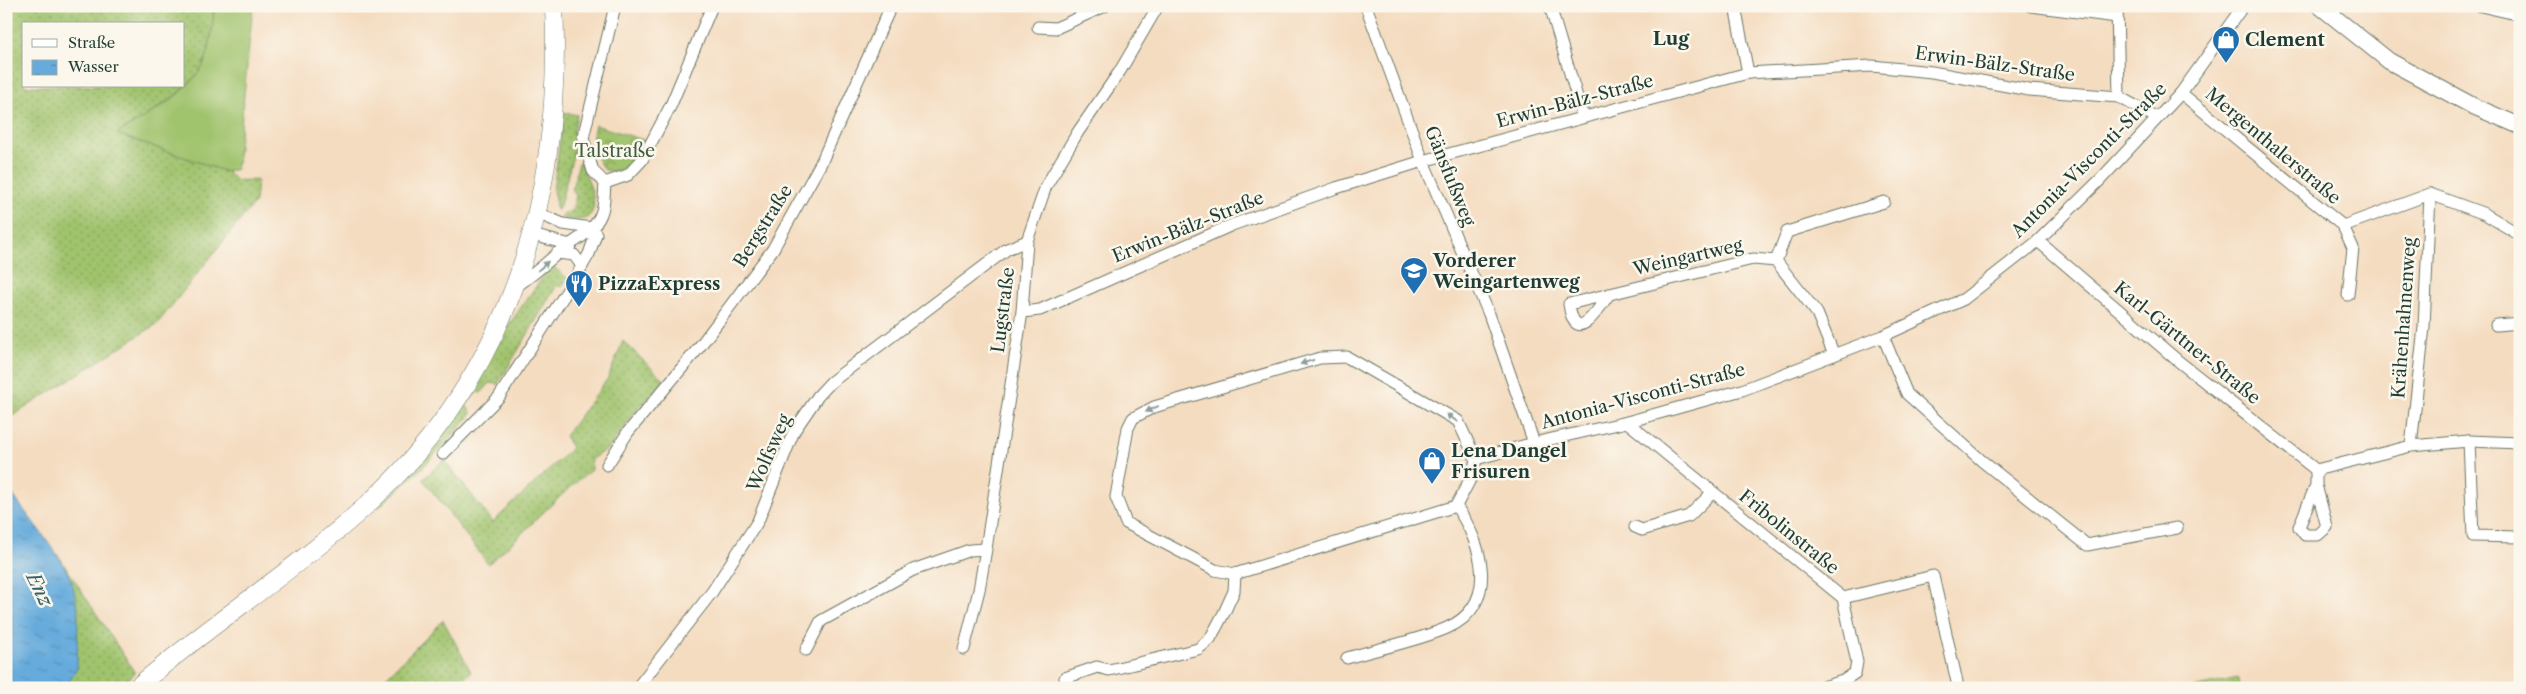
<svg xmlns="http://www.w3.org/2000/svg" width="2526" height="694" viewBox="0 0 2526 694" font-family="'Libre Caslon Text',serif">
<defs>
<pattern id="grass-dots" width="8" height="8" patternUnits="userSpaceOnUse" patternTransform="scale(1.25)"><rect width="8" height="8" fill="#a0c36d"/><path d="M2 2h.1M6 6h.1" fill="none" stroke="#82a05a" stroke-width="1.8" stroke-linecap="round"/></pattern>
<pattern id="forest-firs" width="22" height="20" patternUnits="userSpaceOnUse" patternTransform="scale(1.25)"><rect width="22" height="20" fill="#80a960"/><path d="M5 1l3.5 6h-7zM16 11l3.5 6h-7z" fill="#688b50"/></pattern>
<pattern id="park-crowns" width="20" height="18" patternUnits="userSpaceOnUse" patternTransform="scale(1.25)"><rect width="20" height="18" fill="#a0c36d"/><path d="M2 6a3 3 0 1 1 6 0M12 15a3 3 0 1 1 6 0" fill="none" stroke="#82a05a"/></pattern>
<pattern id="water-ripples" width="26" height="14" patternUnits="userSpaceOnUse" patternTransform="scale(1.25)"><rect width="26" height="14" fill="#66abdc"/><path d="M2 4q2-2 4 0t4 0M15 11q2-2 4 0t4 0" fill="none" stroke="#538cb3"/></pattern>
</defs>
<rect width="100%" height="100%" fill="#fbf7ec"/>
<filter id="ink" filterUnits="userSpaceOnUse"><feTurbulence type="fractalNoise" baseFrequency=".02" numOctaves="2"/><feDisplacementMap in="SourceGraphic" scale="10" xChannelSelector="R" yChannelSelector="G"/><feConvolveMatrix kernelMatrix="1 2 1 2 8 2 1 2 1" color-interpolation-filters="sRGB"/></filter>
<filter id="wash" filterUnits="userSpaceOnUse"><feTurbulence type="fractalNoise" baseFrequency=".0096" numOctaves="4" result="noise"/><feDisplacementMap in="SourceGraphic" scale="20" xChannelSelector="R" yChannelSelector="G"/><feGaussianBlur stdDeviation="1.12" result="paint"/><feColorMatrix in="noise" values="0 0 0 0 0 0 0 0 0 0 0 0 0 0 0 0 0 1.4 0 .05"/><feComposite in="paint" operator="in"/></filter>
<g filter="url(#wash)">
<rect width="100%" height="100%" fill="#f4dcc0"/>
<!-- grass -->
<g fill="url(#grass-dots)" stroke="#608050" fill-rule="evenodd">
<path d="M6,6H214C213,24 211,52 202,67C185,94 143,117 117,134L227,172L237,181L257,180L255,202L157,324L6,420ZM24,24H184V86H24Z"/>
<path d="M564,112L577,115L574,130L575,148L560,205L557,211L553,190Z"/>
<path d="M579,163H581C592,188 610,229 562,218L561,216L572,210L576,196L572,188Z"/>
<path d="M551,265L567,278L562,287L557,285L498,384L490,383L481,393L477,392L466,405L471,412L469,417L423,467L378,508L376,506L486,363L510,323Z"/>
<path d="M623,341L664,380L638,409L609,448L591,459V470C554,499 524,534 488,564L423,479L444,460L493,522L572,448L565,436L608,378Z"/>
<path d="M60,558L135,673L119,688H65L77,668L72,582Z"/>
<path d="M443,620L471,672L451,688H375Z"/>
<path d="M2238,678L2239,688H2193Z"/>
</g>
<!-- forest -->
<path fill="url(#forest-firs)" stroke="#50734a" d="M6,594L13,626L6,662Z"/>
<!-- park -->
<path fill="url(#park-crowns)" stroke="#608050" d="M595,125L644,140C637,158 626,175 605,170C594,158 590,141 595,125Z"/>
<!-- pitch -->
<path fill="#a0c36d" stroke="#608050" d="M214,6H253L237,165L236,169L227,172L117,134C145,116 184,97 202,67C211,52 213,23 214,6Z"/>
<!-- water -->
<path fill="url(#water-ripples)" stroke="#427488" d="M6,486L60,558L72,582L78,610L77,668L65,688H6V662L13,626L6,594Z"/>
</g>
<g filter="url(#ink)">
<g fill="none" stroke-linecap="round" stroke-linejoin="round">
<defs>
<g id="street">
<path d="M1366,6L1423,161L1489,314L1534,443"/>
<path d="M1550,6L1583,117"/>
<path d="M1735,6L1748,73"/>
<path d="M2031,6L2117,17"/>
<path d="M2117,6L2119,97"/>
<path d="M2481,6L2520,15"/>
<path d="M1038,27L1056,28L1105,6"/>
<path d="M2181,93L2343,226L2353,248L2348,295"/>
<path d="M605,183L628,175L642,160L671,105L712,6"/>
<path d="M605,183L593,171L583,138L615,6"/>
<path d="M2343,226L2430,194L2485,214L2520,235"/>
<path d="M532,235L571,245"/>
<path d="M2038,241L2177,360L2316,470L2411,446L2469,441L2520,443"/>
<path d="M557,253L574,255L582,266"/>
<path d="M1776,261L1817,313L1834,355"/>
<path d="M515,287C531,277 544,265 558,253C572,241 593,234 601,214C605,205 604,193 605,183"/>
<path d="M1609,294C1598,310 1575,348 1569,304L1753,259L1776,261L1787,232L1884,202"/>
<path d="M1022,312L1040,310L1232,225L1336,188L1423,161L1748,73L1872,66L1932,72L2029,90L2119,97L2157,118"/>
<path d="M2496,325L2520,323"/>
<path d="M1883,336L1907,394L1982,461L2087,545L2177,528"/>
<path d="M1627,422L1843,598L1933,576L1957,682"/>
<path d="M2469,441L2473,536L2520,537"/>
<path d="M2411,446L2424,327L2430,194"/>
<path d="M443,454L499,397L574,280L589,254L596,234L591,228L563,224L537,213"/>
<path d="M1476,459L1458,421L1347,357L1320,358L1154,407L1133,418L1128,428L1116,497L1126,523L1215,570L1235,574L1456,506L1473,474L1476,459L1534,443L1627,422L1742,390L1883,336L1964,299L2038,241L2100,180L2181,93L2243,6"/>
<path d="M607,465L628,432L697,350L773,249L821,163L891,6"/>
<path d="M2316,470V485L2327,527L2318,535H2305L2299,527L2316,485"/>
<path d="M1635,527L1642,530L1689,516L1712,493"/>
<path d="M964,649L979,590L986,549L1022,312L1027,241L1046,186L1078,132L1120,71L1158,6"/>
<path d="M806,650L821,621L913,570L970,550L986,549"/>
<path d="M1347,658C1377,649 1420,640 1447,628C1501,604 1482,543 1456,506"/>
<path d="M1065,678L1097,667L1109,670L1198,649L1210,639L1224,613L1234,591L1235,574"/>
<path d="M637,688L712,592L758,521L794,431L818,396L831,382L1007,249L1027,241"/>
<path d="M1820,688L1843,681L1855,673L1857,662L1843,598"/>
</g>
<path id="secondary" d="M2320,6L2389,61L2473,106L2520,126"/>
<path id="primary" d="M136,688C211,623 296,570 369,503C511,372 563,195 554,6"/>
</defs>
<!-- street casing -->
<use href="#street" stroke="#6a7565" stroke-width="13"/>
<!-- secondary casing -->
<use href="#secondary" stroke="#6a7565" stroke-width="18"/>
<!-- primary casing -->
<use href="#primary" stroke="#6a7565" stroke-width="19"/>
<!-- street -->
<use href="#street" stroke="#fff" stroke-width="11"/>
<!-- secondary -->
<use href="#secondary" stroke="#fff" stroke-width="16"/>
<!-- primary -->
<use href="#primary" stroke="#fff" stroke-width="18"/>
</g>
<!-- one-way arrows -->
<defs><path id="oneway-solid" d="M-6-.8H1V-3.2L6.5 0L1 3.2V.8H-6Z" transform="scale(1.25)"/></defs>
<g fill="#8f9e9a">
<use href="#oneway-solid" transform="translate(543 266) rotate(-42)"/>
<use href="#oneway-solid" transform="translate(1307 362) rotate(162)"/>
<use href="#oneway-solid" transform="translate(1152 409) rotate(155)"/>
<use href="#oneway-solid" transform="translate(1452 418) rotate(-146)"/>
</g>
</g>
<!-- icons -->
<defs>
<symbol id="shop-pin" viewBox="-11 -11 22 30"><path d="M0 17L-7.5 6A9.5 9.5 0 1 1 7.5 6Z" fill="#1f6fb2" stroke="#fbf7ec"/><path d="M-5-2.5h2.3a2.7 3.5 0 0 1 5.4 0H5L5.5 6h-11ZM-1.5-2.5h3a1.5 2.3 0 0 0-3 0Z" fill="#fff"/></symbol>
<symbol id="school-pin" viewBox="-11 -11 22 30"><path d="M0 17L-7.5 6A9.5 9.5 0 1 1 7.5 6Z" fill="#1f6fb2" stroke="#fbf7ec"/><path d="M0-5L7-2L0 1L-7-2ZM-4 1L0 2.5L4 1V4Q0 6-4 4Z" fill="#fff"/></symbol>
<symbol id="restaurant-pin" viewBox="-11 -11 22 30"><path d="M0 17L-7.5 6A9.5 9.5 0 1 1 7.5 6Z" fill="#1f6fb2" stroke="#fbf7ec"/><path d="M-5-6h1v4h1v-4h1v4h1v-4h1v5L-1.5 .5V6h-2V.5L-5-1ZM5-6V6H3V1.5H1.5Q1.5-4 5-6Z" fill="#fff"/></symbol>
</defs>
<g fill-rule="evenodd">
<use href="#shop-pin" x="2210" y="24" width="32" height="43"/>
<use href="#school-pin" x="1398" y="255" width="32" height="43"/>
<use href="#restaurant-pin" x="563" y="268" width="32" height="43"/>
<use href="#shop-pin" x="1416" y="445" width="32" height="43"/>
</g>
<g text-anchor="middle" stroke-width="5" stroke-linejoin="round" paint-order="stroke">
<!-- poi labels -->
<g font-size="18" font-weight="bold" fill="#1f3d34" stroke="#fbf7ec" text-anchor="start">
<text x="2245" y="46">Clement</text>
<text x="1433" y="267">Vorderer<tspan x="1433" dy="21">Weingartenweg</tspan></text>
<text x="598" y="290">PizzaExpress</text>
<text x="1451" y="457">Lena Dangel<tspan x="1451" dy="21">Frisuren</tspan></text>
</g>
<!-- street labels -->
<g font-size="18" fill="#1f3d34" stroke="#fbf7ec">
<text transform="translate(1995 64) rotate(8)" y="6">Erwin-Bälz-Straße</text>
<text transform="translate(1575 101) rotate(-15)" y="6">Erwin-Bälz-Straße</text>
<text transform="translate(2273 146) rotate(40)" y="6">Mergenthalerstraße</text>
<text transform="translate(2089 160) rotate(-45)" y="6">Antonia-Visconti-Straße</text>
<text transform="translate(1450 176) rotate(68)" y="6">Gänsfußweg</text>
<text transform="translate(763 226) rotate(-58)" y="6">Bergstraße</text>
<text transform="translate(1188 227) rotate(-22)" y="6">Erwin-Bälz-Straße</text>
<text transform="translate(1688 257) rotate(-13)" y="6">Weingartweg</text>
<text transform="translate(1003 310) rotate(-83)" y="6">Lugstraße</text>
<text transform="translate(2404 318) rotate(-86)" y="6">Krähenhahnenweg</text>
<text transform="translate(2187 343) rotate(39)" y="6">Karl-Gärttner-Straße</text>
<text transform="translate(1643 396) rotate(-15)" y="6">Antonia-Visconti-Straße</text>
<text transform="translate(769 453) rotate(-66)" y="6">Wolfsweg</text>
<text transform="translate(1789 532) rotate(39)" y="6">Fribolinstraße</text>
</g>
<!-- park labels -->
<g font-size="18" fill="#3f5e42" stroke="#fbf7ec">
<text x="615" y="157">Talstraße</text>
</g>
<!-- neighbourhood labels -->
<g font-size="19" font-weight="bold" fill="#1f3d34" stroke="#fbf7ec">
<text x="1671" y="45">Lug</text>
</g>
<!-- water labels -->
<g font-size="19" font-style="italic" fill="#345e66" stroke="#fbf7ec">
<text transform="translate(40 589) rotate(64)" y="7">Enz</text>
</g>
</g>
<!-- margin -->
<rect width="2526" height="694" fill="none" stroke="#fbf7ec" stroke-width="25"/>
<!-- legend -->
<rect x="22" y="22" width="162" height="65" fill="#fbf7ec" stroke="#a3ada2"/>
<rect x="32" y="39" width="25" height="8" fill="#ffffff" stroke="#a3ada2"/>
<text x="68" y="48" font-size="15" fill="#1f3d34">Straße</text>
<rect x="32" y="60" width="25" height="15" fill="url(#water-ripples)" stroke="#a3ada2"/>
<text x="68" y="72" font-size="15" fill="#1f3d34">Wasser</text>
</svg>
